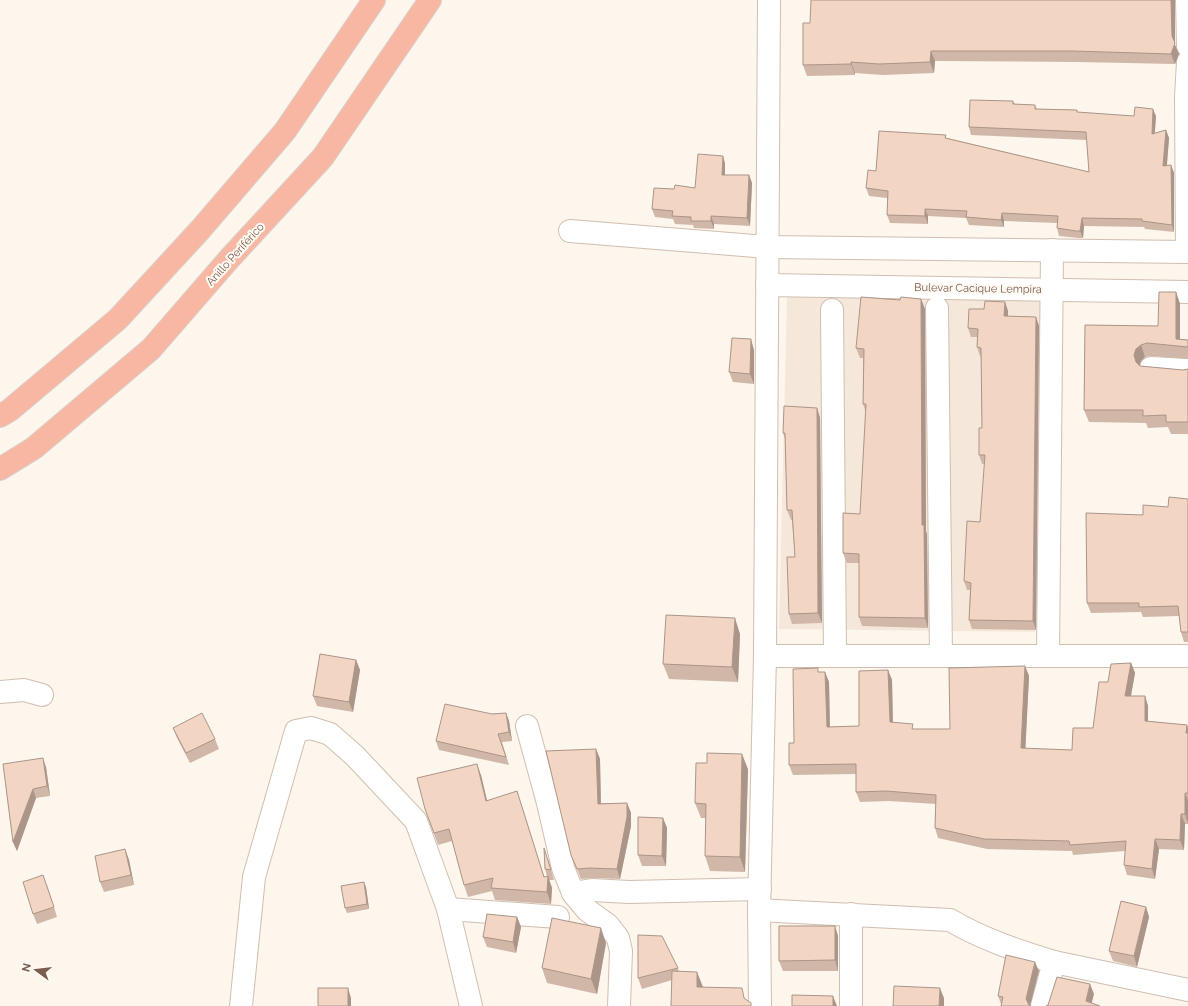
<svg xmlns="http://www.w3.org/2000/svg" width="1188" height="1006" viewBox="0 0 1188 1006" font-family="Raleway,sans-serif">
<rect width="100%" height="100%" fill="#fdf6ec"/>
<!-- residential -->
<path fill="#f5e8da" d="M787,297L1043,298L1035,632L779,629Z"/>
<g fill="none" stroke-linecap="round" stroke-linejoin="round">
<defs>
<g id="minor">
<path d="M1187,0L1188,46"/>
<path d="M570,231L768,247L1188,252"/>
<path d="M1187,252L1186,97L1188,62"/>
<path d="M767,285L1188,292"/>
<path d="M937,308L941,656"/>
<path d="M832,310L835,656"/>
<path d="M1151,368L1188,370"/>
<path d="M1048,655L1052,250"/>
<path d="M765,656H1188"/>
<path d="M0,692L24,690L42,695"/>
<path d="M527,726L548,803L563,868L573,893L592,890L629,892L760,889"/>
<path d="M573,893L587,910L608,925L618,938L621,951L619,1006"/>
<path d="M448,909L558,917"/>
<path d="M759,910L950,920C982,939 1018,951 1054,962"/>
<path d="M241,1006L254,877L296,731L311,728L330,734L355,756L416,821L448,909L471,1006"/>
<path d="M760,1006L759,910L765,656L769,0"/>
<path d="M851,1006V914"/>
<path d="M1042,1006L1054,962L1188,990"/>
</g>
<g id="highway">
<path d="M0,416L10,410L118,319L200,230L285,131L374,0"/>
<path d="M0,469L34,448L151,349L230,258L323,157L430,0"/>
</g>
</defs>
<!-- minor casing -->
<use href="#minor" stroke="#d1beb0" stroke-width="24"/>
<!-- highway casing -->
<use href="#highway" stroke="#dad1cd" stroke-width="24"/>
<!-- minor -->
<use href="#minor" stroke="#fff" stroke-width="22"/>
<!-- highway -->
<use href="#highway" stroke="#f7b7a3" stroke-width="22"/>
</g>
<!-- wall -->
<g fill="#d1b7a8">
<path d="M1175,0V45L1179,54L1175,64L1077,62L935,61L934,73L883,75L855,73V75L807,76L803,65Z"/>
<path d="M1013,101L1015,104L1035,105L1037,109L1077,110L1078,113L1134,116H1156L1155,133L1166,130L1169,138L1167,166L1171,165L1174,173V232L1145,229L1144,227L1084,226L1083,238H1079L1059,236L1057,228V223L1004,221V227L969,225L966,218L928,216V224L890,223L887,215V198L869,196L866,188L876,171L947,138L1089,172L1087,140L971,135L969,127Z"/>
<path d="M725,163V175H749L752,183L750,226L714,224V229L694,228L693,225L675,224L673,219L655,217L652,209L674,189L695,188Z"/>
<path d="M1176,292L1180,304V339L1188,340V359L1152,356L1145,357L1141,361L1139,365L1140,366L1183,370L1188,369V434H1171L1168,427L1148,428L1146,423L1089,422L1084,410L1085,325L1158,326Z"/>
<path d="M921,299L925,309L926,531L927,535L928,628L862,626L859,617V563H847L843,553L860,514L866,413L863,404V358H860L856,348L900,300Z"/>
<path d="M1005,302L1008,311V316L1036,317L1039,326L1036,630L972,629L969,620L970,590H967L964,581L980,522L985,464H982L979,455L982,428L981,356H980L977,347L978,337H971L968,328L984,309Z"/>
<path d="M754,350V384L733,382L729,372Z"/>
<path d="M817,408L820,418L822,623L792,624L789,614L795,557L792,520H791L787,510L785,439L783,433Z"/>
<path d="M1188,499V642H1184L1181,632L1179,616L1143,617L1141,612L1091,613L1087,603L1143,515L1168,507Z"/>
<path d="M740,634L738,682L669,679L663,664Z"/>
<path d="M356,660L360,670L353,712L317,706L313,696Z"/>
<path d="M1131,663L1135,673L1131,696H1145L1148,706V721L1187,725L1188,728V824H1185L1184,850L1159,849L1155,879L1127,875L1124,865L1125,851L1073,855L1072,851L987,849L938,838L935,828L936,804L889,801L860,802L856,792V774L793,775L789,765L794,743L820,672H825L829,682L830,727L859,726L888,670L892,680L893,723L914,729H950L1025,666L1029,676L1025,749L1072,750L1093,728L1108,682Z"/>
<path d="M506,713L509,721L512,741L502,742L509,765L439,750L436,741L492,714Z"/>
<path d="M173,728L215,739L219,749L190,763L177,738Z"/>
<path d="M596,749L600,759L601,803H627L631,813V826L620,879L593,878L581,879L571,855Z"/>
<path d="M3,764L46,767L50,796L36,798L17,851L13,842Z"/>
<path d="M748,769L745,872L710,871L705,856L706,818H701L695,803Z"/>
<path d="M481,775L487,801L517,791L544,877L547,876L545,869L548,859L554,880H549L552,888L551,904L495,900L492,891L468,897L464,885L452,841L438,845L425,809Z"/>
<path d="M663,818L667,828L666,866H642L638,855Z"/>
<path d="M125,849L129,860L134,885L104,892L100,882Z"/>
<path d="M47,885L57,917L37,924L33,914Z"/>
<path d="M366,887L369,909L347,913L345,908Z"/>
<path d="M1146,907L1149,917L1137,967L1113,961L1109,951Z"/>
<path d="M517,917L521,927L516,953L487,947L483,937Z"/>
<path d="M835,926L838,936V971H783L779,961Z"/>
<path d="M606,943L597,994L547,983L542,968Z"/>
<path d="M678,968L679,972L702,987L746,999L672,980L642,989L638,978Z"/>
<path d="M1039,971L1001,1004L998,996Z"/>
</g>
<!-- shaded-wall -->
<g fill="#aa9588">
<path d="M1171,0H1175V45L1179,54L1175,64L1171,54Z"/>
<path d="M931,51L935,61L934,73L930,62Z"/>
<path d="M851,62L855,73V75L851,64Z"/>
<path d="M1153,109L1156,116L1154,141L1152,134Z"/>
<path d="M1166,130L1169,138L1166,174L1163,166Z"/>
<path d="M723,156L725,163V182L722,175Z"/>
<path d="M1171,165L1174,173V232L1172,225Z"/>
<path d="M749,175L752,183L750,226L747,218Z"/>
<path d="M925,209L928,216V224L925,216Z"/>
<path d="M1002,213L1004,221V227L1001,220Z"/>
<path d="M711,216L714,224V229L711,221Z"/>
<path d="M1082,218L1084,226L1083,238L1080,231Z"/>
<path d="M1176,292L1180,304V346L1176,339Z"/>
<path d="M921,299L925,309L926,531L927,535L928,628L925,618L922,525Z"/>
<path d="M1005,302L1008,311V325L1004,316Z"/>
<path d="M1036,317L1039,326L1036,630L1033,621Z"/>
<path d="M751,339L754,350V384L750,374Z"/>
<path d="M1141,345L1145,357L1141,361L1139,367L1136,362L1134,355L1136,349Z"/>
<path d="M817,408L820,418L822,623L818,613Z"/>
<path d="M735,618L740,634L738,682L732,667Z"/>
<path d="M356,660L360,670L353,712L349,702Z"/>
<path d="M1131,663L1135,673L1129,706L1125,696Z"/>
<path d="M1025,666L1029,676L1025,758L1021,748Z"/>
<path d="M888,670L892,680L893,732L890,722Z"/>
<path d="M825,672L829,682L830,737L827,727Z"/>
<path d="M1145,696L1148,706V731L1145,721Z"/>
<path d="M506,713L509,721L512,741L509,732Z"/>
<path d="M1187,725L1188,728V738L1186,733Z"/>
<path d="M596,749L600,759L601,813L598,804Z"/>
<path d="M742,754L748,769L745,872L740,857Z"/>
<path d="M43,758L46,767L50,796L47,786Z"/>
<path d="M477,764L481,775L490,813L486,801Z"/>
<path d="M33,789L36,798L17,851L13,842Z"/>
<path d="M517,791L547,886L548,876L552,888L551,904L547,892L544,877Z"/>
<path d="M1185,793L1188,800V823L1185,814Z"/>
<path d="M627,803L631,813V826L620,879L617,869Z"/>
<path d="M1181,814L1185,824L1184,850L1180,840Z"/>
<path d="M663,818L667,828L666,866L662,856Z"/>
<path d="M1155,839L1159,849L1155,879L1152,869Z"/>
<path d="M125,849L129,860L134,885L131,875Z"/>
<path d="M364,882L366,887L369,909L367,904Z"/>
<path d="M1146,907L1149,917L1137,967L1134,956Z"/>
<path d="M517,917L521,927L516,953L513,942Z"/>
<path d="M835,926L838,936V971L835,960Z"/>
<path d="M601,928L606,943L597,994L591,979Z"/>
<path d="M1035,962L1039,971L1030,1006H1029L1026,999Z"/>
<path d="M697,972L703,987H697Z"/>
<path d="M1090,984L1094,994L1091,1006L1086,1001Z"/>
<path d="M348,988L351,998V1006H348Z"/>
<path d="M940,988L944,998V1006H939Z"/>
<path d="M833,996L837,1006H833Z"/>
</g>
<!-- building -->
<g fill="#f3d5c3" stroke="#aa9588">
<path d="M811,0H1171L1172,36L1175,43L1171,54L1073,51H931L930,62L879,64L851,62V64L803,65V23H810Z"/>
<path d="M970,100L1013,101V104L1035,105V109L1077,110V112L1134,116L1135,107L1153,109L1152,134L1166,130L1163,166L1171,165L1172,225L1142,221V219L1082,218L1080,231H1076L1057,228L1058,216L1002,213L1001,220L966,217L967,211L925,209V216L887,215L888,191L866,188L868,170L876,171L879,131L946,135L945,138L1089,172L1086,132L969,127Z"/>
<path d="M698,154L723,156L722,175H749L747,218L711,216V221H691V217L672,216L673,211L652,209L654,188L674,189L675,185L695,188Z"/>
<path d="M1159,292H1176V339L1188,340V347L1147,343L1141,345L1136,349L1134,355L1136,362L1140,366L1183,370L1188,369V422H1166V415L1143,416V410H1084L1085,325L1158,326Z"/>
<path d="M861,297L900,300L901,297L921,299L922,525H924L925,618L859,617V554L843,553V513L860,514L866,404H863L864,349L856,348Z"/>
<path d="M985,301L1005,302L1004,316L1036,317L1033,621L969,620L971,583L964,581L967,521L980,522L985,455H979V428H982L981,348L977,347L978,329L968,328L969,309H984Z"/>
<path d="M732,338L751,339L750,374L729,372Z"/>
<path d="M784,406L817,408L818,613L789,614L787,557H795L792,510H787L785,433H783Z"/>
<path d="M1169,497L1188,499V632H1181L1178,606L1139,607V603H1087L1086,513L1143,515V505L1168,507Z"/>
<path d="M666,615L735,618L732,667L663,664Z"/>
<path d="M320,654L356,660L349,702L313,696Z"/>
<path d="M1131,663L1125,696H1145V721L1187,725L1186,733H1188V793H1185V814H1181L1180,840L1155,839L1152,869L1124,865L1126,841L1070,845L1069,841L984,839L935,828L936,795L886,791L856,792V764L789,765V743H794L793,669L818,668V672H825L827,727L859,726V671L888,670L890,722L913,724L912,729H950L949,668L1025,666L1021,748L1072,750L1073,728H1093L1099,682H1108L1111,664Z"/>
<path d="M445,704L492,714L506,713L509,732L498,734L506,757L436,741Z"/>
<path d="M202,713L215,739L186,753L173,728Z"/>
<path d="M596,749L598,804L627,803V817L617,869L589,868L577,869L571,855L546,751Z"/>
<path d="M707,753L742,754L740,857L705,856L706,804L695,803L696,763H707Z"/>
<path d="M43,758L47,786L33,789L13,842L3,764Z"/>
<path d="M477,764L486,801L517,791L544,877L548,876L547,892L491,888L493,878L464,885L449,829L434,833L425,809L417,778Z"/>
<path d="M638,817L663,818L662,856L638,855Z"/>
<path d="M544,848L551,870L545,869Z"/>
<path d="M125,849L131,875L100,882L95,856Z"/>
<path d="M43,875L54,907L33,914L23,882Z"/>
<path d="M364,882L367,904L345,908L341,886Z"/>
<path d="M1121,901L1146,907L1134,956L1109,951Z"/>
<path d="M487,914L517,917L513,942L483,937Z"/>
<path d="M552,918L601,928L591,979L542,968Z"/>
<path d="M779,926H835V960L779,961Z"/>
<path d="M638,935L662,936L678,968L638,978Z"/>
<path d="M1006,955L1035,962L1026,999L1029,1005L1031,1006H1001L1003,997L998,996Z"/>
<path d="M672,971L697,972V987L742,988L744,998L751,1003V1006H671Z"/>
<path d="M1057,977L1090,984L1086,1001L1100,1006H1046L1048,1005Z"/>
<path d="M894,986L940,988L939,1006H893Z"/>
<rect x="318" y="988" width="30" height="18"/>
<path d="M792,995L833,996V1006H792Z"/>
</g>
<g text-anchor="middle" stroke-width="4" stroke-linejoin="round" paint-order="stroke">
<!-- street labels -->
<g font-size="11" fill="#7a5c4d" stroke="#fffaf3">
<text transform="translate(235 254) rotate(-48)" y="4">Anillo Periférico</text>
<text transform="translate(978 288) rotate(1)" y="4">Bulevar Cacique Lempira</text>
</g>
</g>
<!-- north arrow -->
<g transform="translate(36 970) rotate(285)" stroke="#fffaf3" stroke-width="3" paint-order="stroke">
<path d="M0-3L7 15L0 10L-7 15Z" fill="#7a5c4d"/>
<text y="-6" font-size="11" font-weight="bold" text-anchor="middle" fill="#7a5c4d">N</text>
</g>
</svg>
